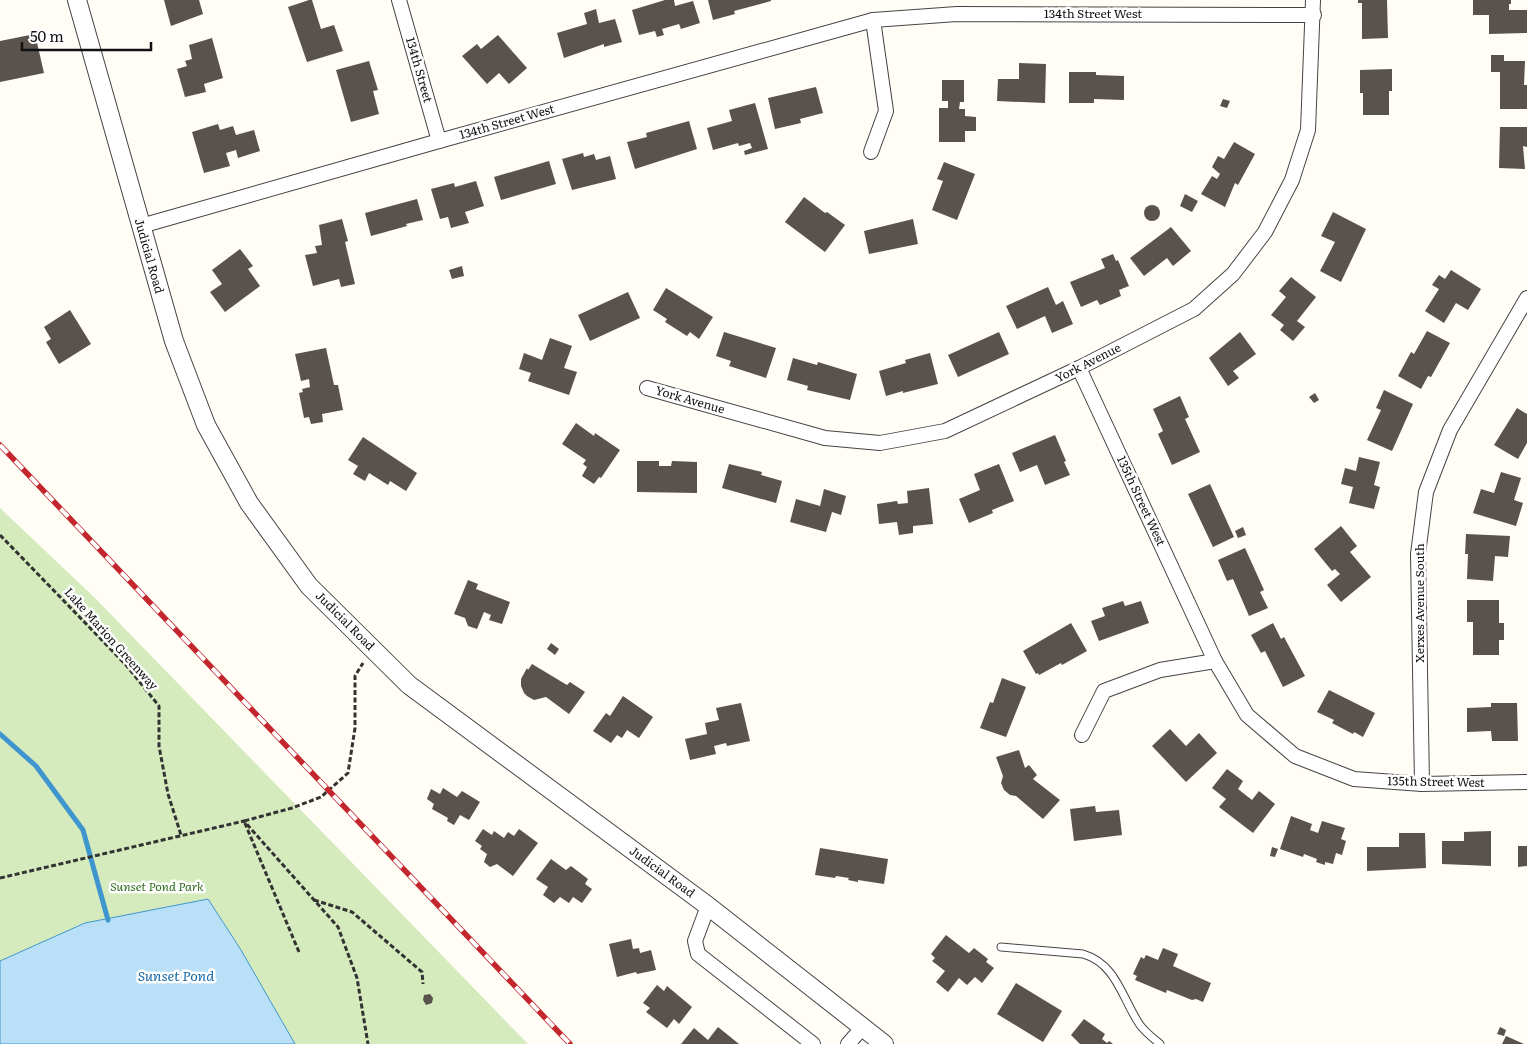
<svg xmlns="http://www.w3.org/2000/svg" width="1527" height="1044" viewBox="0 0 1527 1044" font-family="Literata,serif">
<rect width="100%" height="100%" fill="#fffdf5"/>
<!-- green -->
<path fill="#d5ebbd" d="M0,508L96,599L528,1044H0Z"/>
<!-- water -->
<path fill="#b9e0f7" stroke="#3f96cf" d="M208,899L241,950L295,1044H0V961L85,923Z"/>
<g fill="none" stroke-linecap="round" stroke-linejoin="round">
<!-- stream -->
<path stroke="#3f96cf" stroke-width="5" d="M0,734L36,766L83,830L108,920"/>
</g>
<!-- building -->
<g fill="#5a524d">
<path d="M164,0H199L203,14L171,26Z"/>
<path d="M309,0H312L321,29L334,25L343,51L307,62L288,7Z"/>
<path d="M665,0H674L675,6L693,1L700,23L681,29L679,24L662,29L664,35L657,37L655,31L639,35L632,10Z"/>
<path d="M708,0H771V1L734,11L735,14L713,20Z"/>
<path d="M1358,0H1387L1388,38L1362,39V3H1358Z"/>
<path d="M1473,0H1511V4H1509V10H1527V33L1489,34V15H1473Z"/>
<path d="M596,9L599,23L615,19L622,42L604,47V44L564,58L557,33L587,24L584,13Z"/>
<path d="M35,34L44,73L0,82V41Z"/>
<path d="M498,35L527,68L509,84L499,73L487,84L462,56L477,44L481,49Z"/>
<path d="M212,38L223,78L204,84L206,92L185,97L177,69L187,66L185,61L192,59L189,45Z"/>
<path d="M1491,55H1504V61H1525L1524,85H1527V109H1500V72H1491Z"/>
<path d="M369,61L378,90L373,91L379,114L351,122L336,70Z"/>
<path d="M1019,63L1046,64L1045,103L997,101L998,79H1019Z"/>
<path d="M1392,69V91H1389V115H1363V93H1360V70Z"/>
<path d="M1069,72H1096V75L1124,76V100L1094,99V103H1069Z"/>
<path d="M942,80H964V102H960L959,109H965V116L976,117V131H965V142H939V108H948V101H942Z"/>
<path d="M816,87L823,113L800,119L801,123L775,129L768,98Z"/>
<path d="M1223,99L1230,101L1227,108L1220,106Z"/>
<path d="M755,103L768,149L745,155L744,151L752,148L750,143L739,146L738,143L713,150L707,128L732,121L729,110Z"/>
<path d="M689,121L697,149L635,169L627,142L647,137L646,133Z"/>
<path d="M218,124L220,130L233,126L236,135L254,130L260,151L238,158L236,150L226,153L230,166L204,173L192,132Z"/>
<path d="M1500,127H1527V147L1523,146L1525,169L1499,168Z"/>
<path d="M1234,142L1255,154L1238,185L1235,183L1225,207L1201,194L1212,176L1217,179L1220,174L1212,167L1218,156L1224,159Z"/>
<path d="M583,153L584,157L594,154L596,160L610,156L616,179L572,190L562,159Z"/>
<path d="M549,161L556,184L501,200L494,177Z"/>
<path d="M944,162L975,174L957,220L932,210L943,181L937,179Z"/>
<path d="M476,181L484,206L465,212L469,223L451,228L448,217L440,219L431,189L454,183L455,187Z"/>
<path d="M1185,194L1198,201L1192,212L1180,206Z"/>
<path d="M804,197L825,213L827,212L845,225L825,252L785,222Z"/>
<path d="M417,199L423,220L406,224L407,226L371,236L365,213Z"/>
<circle cx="1152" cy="213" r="8"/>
<path d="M1333,212L1366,229L1341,282L1320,271L1335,242L1321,236Z"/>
<path d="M342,219L348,241L345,242L355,284L341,287L339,279L313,286L305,255L317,253L315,246L322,245L319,225Z"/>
<path d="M913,219L918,244L869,254L864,231Z"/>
<path d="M1171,227L1191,251L1173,266L1167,258L1144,276L1130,258Z"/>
<path d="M240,249L253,266L248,269L260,286L225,312L210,292L222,284L212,270Z"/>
<path d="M1113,254L1116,261L1118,260L1129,286L1119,290L1121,296L1100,305L1097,300L1081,307L1070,282L1105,268L1101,259Z"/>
<path d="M462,266L464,276L452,279L449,270Z"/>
<path d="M1451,270L1481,289L1468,310L1456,303L1444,323L1425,311L1439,289L1432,285L1439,275L1445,279Z"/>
<path d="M1291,277L1316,297L1297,321L1305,327L1293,341L1280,330L1284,325L1271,315L1286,297L1279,291Z"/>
<path d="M1048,287L1056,305L1063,301L1073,324L1052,333L1045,316L1017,329L1006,306Z"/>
<path d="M666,288L713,317L699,339L690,332L687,336L665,322L667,319L653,310Z"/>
<path d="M628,292L640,318L590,341L578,315Z"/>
<path d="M70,310L91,344L59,364L46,342L51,339L44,327Z"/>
<path d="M1427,331L1450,343L1431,377L1428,376L1421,389L1398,376L1411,352L1414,354Z"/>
<path d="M724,332L776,348L766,378L729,366L731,361L716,356Z"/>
<path d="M999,332L1009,354L958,377L948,355Z"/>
<path d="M1240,332L1256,354L1233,371L1239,378L1228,386L1209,358Z"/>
<path d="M550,338L572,346L564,368L577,372L569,395L528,381L531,373L519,369L524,353L542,360Z"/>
<path d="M326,348L334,385H338L343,410L322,414L323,422L311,424L309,417L304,418L299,393L303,392L302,389L310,387L309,379L301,381L295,354Z"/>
<path d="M930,353L938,384L903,393V391L886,396L879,371L906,363L905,360Z"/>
<path d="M793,358L817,365L818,362L857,374L850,400L807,390L808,386L787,380Z"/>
<path d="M1384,390L1413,404L1392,451L1367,440L1381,410L1376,408Z"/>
<path d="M1315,393L1319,400L1314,403L1309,397Z"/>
<path d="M1180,396L1189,417L1185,419L1200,452L1172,465L1158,434L1163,431L1153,409Z"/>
<path d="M1517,408L1527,414V443L1518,459L1494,445Z"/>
<path d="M576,423L594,436L595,433L620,450L601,478L599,477L594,484L582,476L587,467L583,464L586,460L562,444Z"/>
<path d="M1055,435L1066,461L1064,462L1070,475L1045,485L1037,465L1020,472L1012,453Z"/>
<path d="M363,437L417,473L406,491L390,481L388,485L369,473L365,481L353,474L358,466L348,460Z"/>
<path d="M1359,457L1380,462L1374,485L1380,487L1374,509L1349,503L1353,487L1341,484L1345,468L1356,471Z"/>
<path d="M637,461H659V466H671L672,461L697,462V493L637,492Z"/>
<path d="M729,464L762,472L761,475L782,481L776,503L722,488Z"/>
<path d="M999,464L1014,501L992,510L993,513L969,523L959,499L980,490L974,474Z"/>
<path d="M1501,472L1521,478L1514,500L1523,503L1516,526L1473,513L1481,489L1494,493Z"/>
<path d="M1210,484L1234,537L1213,547L1188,494Z"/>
<path d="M929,488L933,524L913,526V533L899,535L897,522L879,524L877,504L897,501L898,504L908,503L907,491Z"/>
<path d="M824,489L846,496L841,515L832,512L826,532L790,522L796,499L820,506Z"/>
<path d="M1341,526L1357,546L1350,552L1371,577L1341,602L1327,585L1340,574L1335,569L1332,571L1314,549Z"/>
<path d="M1243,527L1246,535L1238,538L1235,531Z"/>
<path d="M1466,534L1510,536L1508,557L1495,556L1493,581L1467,579L1468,554H1465Z"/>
<path d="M1245,548L1264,590L1260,592L1268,608L1249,616L1233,579L1227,581L1218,560Z"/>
<path d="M468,580L478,584L476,589L510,602L502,624L489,620L491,615L484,612L477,629L468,626L465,618L454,614Z"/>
<path d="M1467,600H1499V623H1504V640H1499V655H1473V622H1467Z"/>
<path d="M1123,601L1125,606L1141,601L1149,623L1099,641L1091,621L1105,616L1102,608Z"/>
<path d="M1071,623L1087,651L1062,665L1061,663L1039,675L1038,673L1036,674L1023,651Z"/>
<path d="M1273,623L1281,639L1284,637L1305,676L1283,687L1265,651L1261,653L1251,635Z"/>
<path d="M551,643L559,649L555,655L547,649Z"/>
<path d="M532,664L567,685L570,682L585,692L569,714L546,697L534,700L527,696L524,693L521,686V679L527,668L528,670Z"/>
<path d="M1002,678L1026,687L1006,737L980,728L990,702L993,703Z"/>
<path d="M1329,690L1375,713L1363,737L1354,732L1353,734L1332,723L1334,720L1317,712Z"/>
<path d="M623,696L653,717L639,738L627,730L622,738L617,735L611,743L593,731L606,713L610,716Z"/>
<path d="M741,703L750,741L727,746L726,743L714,746L716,754L690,760L685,739L707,734L705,723L719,720L716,708Z"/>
<path d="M1491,703H1517L1518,741H1492L1491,731L1467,732V708L1491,707Z"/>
<path d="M1170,729L1186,746L1199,733L1217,753L1186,782L1152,746Z"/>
<path d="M1019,750L1025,768L1029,765L1037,775L1033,779L1060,800L1043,819L1016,796L1010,795L1004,790L1001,783L1003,776L996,757Z"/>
<path d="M1227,769L1243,781L1238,789L1252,800L1259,791L1275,804L1253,833L1219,807L1226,799L1212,788Z"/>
<path d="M443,788L457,797L462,791L480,802L469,820L460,815L454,825L447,821L448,818L432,809L434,804L427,799L431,789L440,794Z"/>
<path d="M1095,806L1096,812L1119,810L1122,835L1074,841L1070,809Z"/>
<path d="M1291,816L1312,824L1310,830L1318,833L1322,821L1345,828L1341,839L1346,841L1342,855L1336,853L1333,864L1325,862V865L1316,862L1317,859L1304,854L1303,857L1280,849Z"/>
<path d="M483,829L492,835L494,831L504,838L508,832L514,836L519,829L538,843L513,876L497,864L490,867L484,862L487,854L480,849L482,846L475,841Z"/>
<path d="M1491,831V866L1442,864V841H1464V832Z"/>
<path d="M1399,833H1425L1426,868L1367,871V847H1399Z"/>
<path d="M1518,846H1527V866L1518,867Z"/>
<path d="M1272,847L1278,849L1275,857L1270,856Z"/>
<path d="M820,848L888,859L884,884L858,880V882L848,880L849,878L836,876L835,878L815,875Z"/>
<path d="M551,859L566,870L571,866L588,879L585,884L592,889L582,903L573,897L569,903L560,897L554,903L543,895L548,887L536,879Z"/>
<path d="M946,935L969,953L974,948L988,959L986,962L994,968L982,983L975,977L967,985L959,978L948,992L936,982L945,971L932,961L935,958L931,954Z"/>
<path d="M631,939L633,949L639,948L640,953L651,950L656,970L637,974L636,972L617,977L609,944Z"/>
<path d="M1163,948L1178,954L1173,966L1211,983L1203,1002L1196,999L1192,1000L1167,990L1166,993L1135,980L1137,976L1133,974L1141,957L1144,959L1146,955L1158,960Z"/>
<path d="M1016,983L1062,1011L1043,1042L997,1014Z"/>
<path d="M657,985L664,991L667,986L692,1007L679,1024L674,1019L667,1028L646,1012L650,1008L643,1003Z"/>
<path d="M430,994L433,998L432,1003L426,1005L423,1000L424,995Z"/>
<path d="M1084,1019L1105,1034L1102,1039L1107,1043L1109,1041L1113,1044H1080L1071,1035Z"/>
<path d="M718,1027L739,1044H681L694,1028L708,1040Z"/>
<path d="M1500,1027L1506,1030L1504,1036L1497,1034Z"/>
<path d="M1506,1036L1524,1044H1502Z"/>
</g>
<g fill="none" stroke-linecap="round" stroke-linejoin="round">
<defs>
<path id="service" d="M1001,947L1083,954C1117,964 1122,999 1140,1025C1145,1032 1153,1038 1160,1044"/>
<g id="minor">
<path d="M399,0L439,141"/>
<path d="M871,152L886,111L873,20"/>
<path d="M141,226L439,141L873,20L957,14L1314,15"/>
<path d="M1079,368L1215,661L1247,715L1295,756L1354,779L1422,784L1527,782"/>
<path d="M647,388L825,438L880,443L945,431L1079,368L1194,309L1233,274L1265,232L1292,180L1308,130L1313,0"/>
<path d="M1082,735L1104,691L1160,670L1215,661"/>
<path d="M1422,784L1418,554L1426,492L1450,430L1527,298"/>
<path d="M708,906L695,941L698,954L813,1044"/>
<path d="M848,1044L862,1028"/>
</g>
<path id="tertiary" d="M77,0L174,341L206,425L249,503L309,586L409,685L708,906L884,1044"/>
</defs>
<!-- service casing -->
<use href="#service" stroke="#444" stroke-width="9"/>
<!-- minor casing -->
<use href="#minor" stroke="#444" stroke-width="16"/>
<!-- tertiary casing -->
<use href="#tertiary" stroke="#444" stroke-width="20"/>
<!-- path -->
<g stroke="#333" stroke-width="3" stroke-dasharray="5 2.5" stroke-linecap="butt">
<path d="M0,535L126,665L159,706V746L168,794L181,835"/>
<path d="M0,878L244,821L338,927L357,978L368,1044"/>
<path d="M314,900L352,912L422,972L423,984"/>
<path d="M299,952L244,821L292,808L321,797L348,773L355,728V676L363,663"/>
</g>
<!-- service -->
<use href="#service" stroke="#fff" stroke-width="7"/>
<!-- minor -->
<use href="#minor" stroke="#fff" stroke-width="14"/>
<!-- tertiary -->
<use href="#tertiary" stroke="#fff" stroke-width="18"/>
<defs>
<path id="rail" d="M0,445L570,1044"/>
</defs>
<!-- rail casing -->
<use href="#rail" stroke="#c4262e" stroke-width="5.5"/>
<!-- rail -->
<use href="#rail" stroke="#fff" stroke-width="4" stroke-dasharray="11" stroke-linecap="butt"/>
</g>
<g text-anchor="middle" stroke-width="5" stroke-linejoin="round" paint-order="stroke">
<!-- street labels -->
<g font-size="12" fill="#111" stroke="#fff">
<text x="1093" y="18">134th Street West</text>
<text transform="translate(419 70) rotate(74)" y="4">134th Street</text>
<text transform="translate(507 122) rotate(-16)" y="4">134th Street West</text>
<text transform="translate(149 256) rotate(74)" y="4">Judicial Road</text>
<text transform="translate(1088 363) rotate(-27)" y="4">York Avenue</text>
<text transform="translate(690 400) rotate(16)" y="4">York Avenue</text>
<text transform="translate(1141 501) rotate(65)" y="4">135th Street West</text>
<text transform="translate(1420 603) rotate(-90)" y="4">Xerxes Avenue South</text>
<text transform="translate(345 621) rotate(45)" y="4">Judicial Road</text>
<text transform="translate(111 639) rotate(48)" y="4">Lake Marion Greenway</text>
<text transform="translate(1436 782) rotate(1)" y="4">135th Street West</text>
<text transform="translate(662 872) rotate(36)" y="4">Judicial Road</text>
</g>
<!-- park labels -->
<g font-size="12" font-style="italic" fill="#2f6b1f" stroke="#fff">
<text x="157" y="891">Sunset Pond Park</text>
</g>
<!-- water labels -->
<g font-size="14" font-style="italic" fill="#1768a6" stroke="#fff">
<text x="176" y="981">Sunset Pond</text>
</g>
</g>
<!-- scale -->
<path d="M22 42v8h129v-8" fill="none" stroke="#111111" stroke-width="2.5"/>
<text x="30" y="42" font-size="15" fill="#111111" stroke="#ffffff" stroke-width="4" paint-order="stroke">50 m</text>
</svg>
